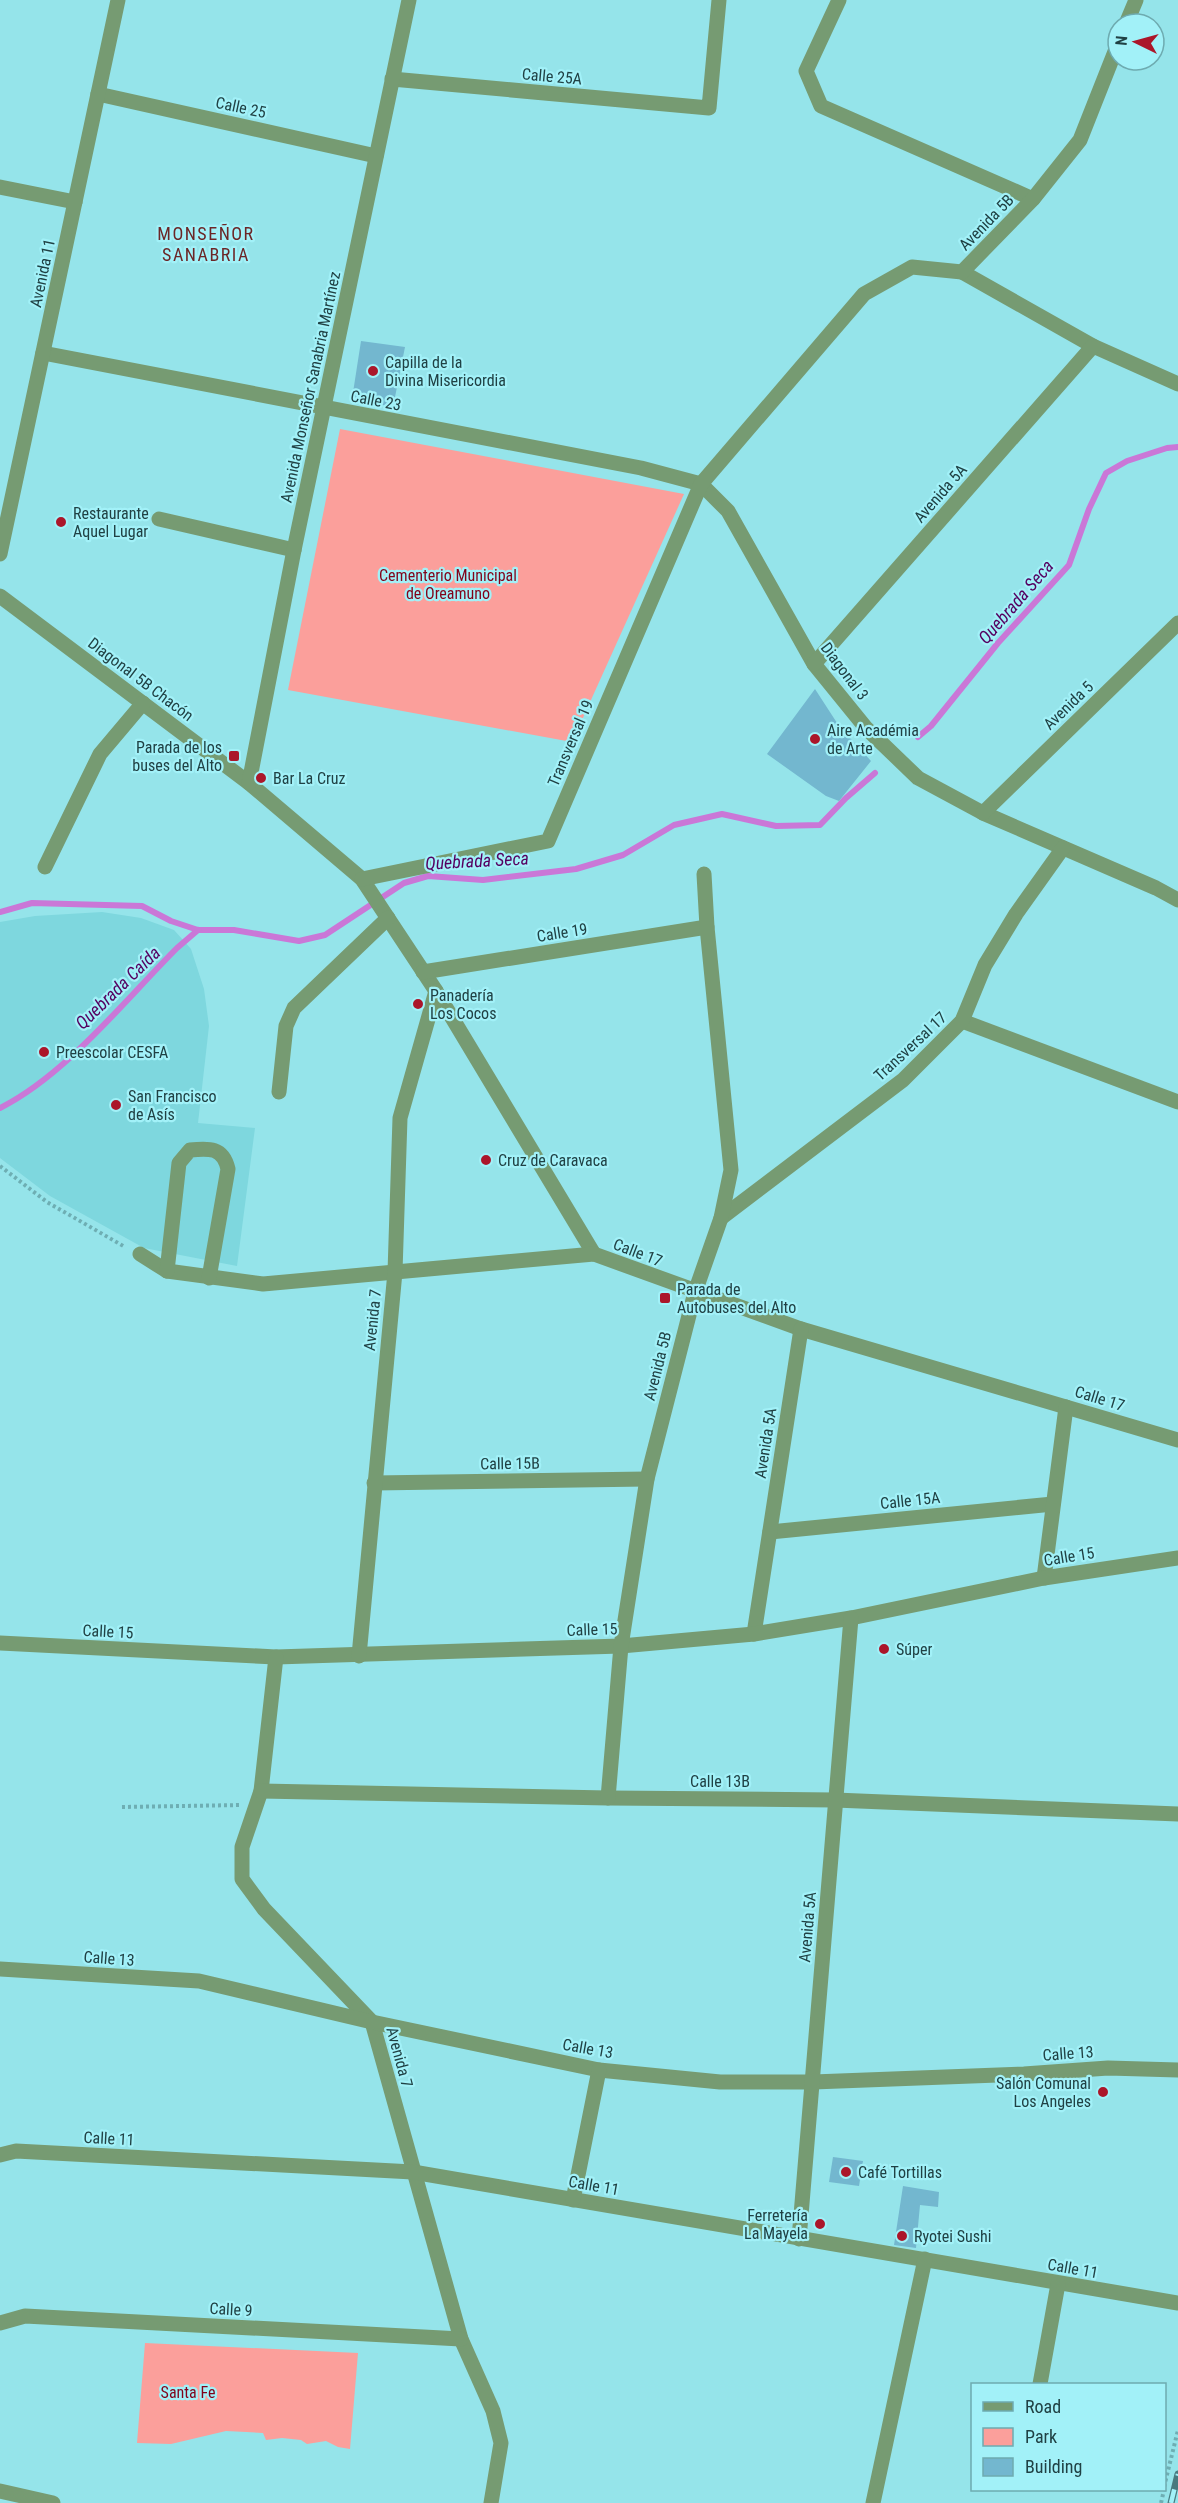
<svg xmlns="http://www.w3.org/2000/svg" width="1178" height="2503" viewBox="0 0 1178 2503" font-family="'Roboto Condensed',sans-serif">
<rect width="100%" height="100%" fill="#95e4ea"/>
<!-- built -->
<path fill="#7ed7de" d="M102,912L141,918L174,930L191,949L204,989L209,1026L198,1123L255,1128L237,1266L144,1248L50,1196L0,1158V922L35,916Z"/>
<!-- green -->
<g fill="#fb9f9b">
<path d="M340,429L684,494L572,742L288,690Z"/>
<path d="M145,2343L358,2353L350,2449L338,2447L326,2441L307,2444L301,2440L282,2438L266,2440L263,2433L226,2431L171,2444L137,2443Z"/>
</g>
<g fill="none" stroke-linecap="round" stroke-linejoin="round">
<!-- stream -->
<g stroke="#ca77d7" stroke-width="6">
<path d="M918,737L931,726L998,643L1069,565L1089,509L1106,473L1127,461L1167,448L1178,447"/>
<path d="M0,912L32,903L142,906L171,921L198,930H234L299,941L325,935L404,883L428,876L483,880L576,869L623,855L674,825L722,814L776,826L820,825L846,798L875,773"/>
<path d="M0,1108C66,1075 125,1000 177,948L198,930"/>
</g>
</g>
<!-- building -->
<g fill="#73b7cf">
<path d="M361,341L405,347L393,407L352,399Z"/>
<path d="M815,689L839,726L871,761L839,801L826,796L767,754Z"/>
<path d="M833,2157L863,2161L859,2186L829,2182Z"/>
<path d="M903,2186L939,2192L938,2207L920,2205L916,2248L894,2245Z"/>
</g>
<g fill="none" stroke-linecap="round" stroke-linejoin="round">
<!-- path -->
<g stroke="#6eaeb3" stroke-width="4" stroke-dasharray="3 3" stroke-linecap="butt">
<path d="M0,1166L47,1202L125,1247"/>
<path d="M122,1807L241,1805"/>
<path d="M1164,2487L1178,2430"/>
<path d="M1161,2503L1164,2490"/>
</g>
<!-- minor -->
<g stroke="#769b72" stroke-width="15">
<path d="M839,0L806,71L821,106L1033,199"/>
<path d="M1126,24L1136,0"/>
<path d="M392,79L709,108L719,0"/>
<path d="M98,94L376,156"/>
<path d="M0,187L75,202"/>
<path d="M962,272L1093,346L1178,384"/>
<path d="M43,353L641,468L701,484"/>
<path d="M701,484L728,511L814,664L866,728L918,778L983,813L1156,888L1178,900"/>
<path d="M159,519L294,550"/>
<path d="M0,554L118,0"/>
<path d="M0,596L249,783L362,879L436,991L594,1254"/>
<path d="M814,664L1093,346"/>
<path d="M249,783L294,550L409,0"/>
<path d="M983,813L1178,623"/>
<path d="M45,867L100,754L143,703"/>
<path d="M362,879L548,841L701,484L864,294L912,267L962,272L1033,199L1080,140L1118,44"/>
<path d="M423,972L707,927"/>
<path d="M962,1021L1178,1102"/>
<path d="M279,1092L286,1026L294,1008L388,918"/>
<path d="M721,1218L903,1080L962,1021L985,965L1016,914L1063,848"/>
<path d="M140,1254L167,1271L263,1284L594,1254L801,1329L1178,1440"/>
<path d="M167,1271L179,1163L190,1150C209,1148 223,1147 228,1169L209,1278"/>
<path d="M374,1483L647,1479"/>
<path d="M770,1532L1053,1504"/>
<path d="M1044,1578L1066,1407"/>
<path d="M754,1634L801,1329"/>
<path d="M0,1643L276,1657L621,1646L754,1634L851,1618L1044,1578L1178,1558"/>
<path d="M359,1656L395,1272L400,1118L436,991"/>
<path d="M276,1657L261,1791L242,1847V1879L264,1909L372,2022L461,2339L493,2411L501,2443L491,2503"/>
<path d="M261,1791L608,1798L835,1800L1178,1814"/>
<path d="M608,1798L621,1646L647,1479L695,1292L721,1218L731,1170L707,927L704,874"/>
<path d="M0,1969L199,1981L372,2022L599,2070L720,2082H813L1024,2074L1108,2068L1178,2070"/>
<path d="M0,2155L16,2151L413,2172L1178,2303"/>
<path d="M573,2200L599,2070"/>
<path d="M799,2239L851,1618"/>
<path d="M0,2323L25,2316L461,2339"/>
<path d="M1040,2384L1058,2284"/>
<path d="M0,2491L53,2503"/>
<path d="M873,2503L925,2259"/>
</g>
<defs>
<path id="rail" d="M1171,2503L1178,2474"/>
</defs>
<!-- rail casing -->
<use href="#rail" stroke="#497a7f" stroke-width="7"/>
<!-- rail -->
<use href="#rail" stroke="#a2f1f8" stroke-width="4.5" stroke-dasharray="14" stroke-linecap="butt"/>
</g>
<!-- markers -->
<g fill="#ab162a" stroke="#a2f1f8" stroke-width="2">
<circle cx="373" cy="371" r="6"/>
<circle cx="61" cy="522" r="6"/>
<circle cx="815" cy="739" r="6"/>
<rect x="228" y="750" width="12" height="12" rx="3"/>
<circle cx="261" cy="778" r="6"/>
<circle cx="418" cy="1004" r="6"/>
<circle cx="44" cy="1052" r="6"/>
<circle cx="116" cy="1105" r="6"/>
<circle cx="486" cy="1160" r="6"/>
<rect x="659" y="1292" width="12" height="12" rx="3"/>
<circle cx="884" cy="1649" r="6"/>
<circle cx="1103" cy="2092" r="6"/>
<circle cx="846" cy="2172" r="6"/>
<circle cx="820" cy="2224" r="6"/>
<circle cx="902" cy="2236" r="6"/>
</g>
<g text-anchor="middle" stroke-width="4.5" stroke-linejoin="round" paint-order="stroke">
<!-- street labels -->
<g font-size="16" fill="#204144" stroke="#a2f1f8">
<text transform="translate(552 76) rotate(5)" y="6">Calle 25A</text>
<text transform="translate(241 107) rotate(12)" y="6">Calle 25</text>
<text transform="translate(986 222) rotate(-46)" y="6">Avenida 5B</text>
<text transform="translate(42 273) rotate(-78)" y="6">Avenida 11</text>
<text transform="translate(310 387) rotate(-78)" y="6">Avenida Monseñor Sanabria Martínez</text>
<text transform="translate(376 400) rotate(11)" y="6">Calle 23</text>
<text transform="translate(940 493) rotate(-49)" y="6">Avenida 5A</text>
<text transform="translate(845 671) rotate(53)" y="6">Diagonal 3</text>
<text transform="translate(141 679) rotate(37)" y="6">Diagonal 5B Chacón</text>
<text transform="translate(1068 705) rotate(-44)" y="6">Avenida 5</text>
<text transform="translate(570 743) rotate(-67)" y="6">Transversal 19</text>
<text transform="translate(562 932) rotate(-9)" y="6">Calle 19</text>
<text transform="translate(910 1046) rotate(-43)" y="6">Transversal 17</text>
<text transform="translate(638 1252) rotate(21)" y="6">Calle 17</text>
<text transform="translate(372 1320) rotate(-84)" y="6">Avenida 7</text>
<text transform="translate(657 1366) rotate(-76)" y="6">Avenida 5B</text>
<text transform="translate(1100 1398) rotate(17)" y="6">Calle 17</text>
<text transform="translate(765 1443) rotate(-81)" y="6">Avenida 5A</text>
<text transform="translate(510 1463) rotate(-1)" y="6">Calle 15B</text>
<text transform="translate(910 1500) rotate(-6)" y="6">Calle 15A</text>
<text transform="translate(1069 1556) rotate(-9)" y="6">Calle 15</text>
<text transform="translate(592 1629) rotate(-2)" y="6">Calle 15</text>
<text transform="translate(108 1631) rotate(3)" y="6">Calle 15</text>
<text x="720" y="1787">Calle 13B</text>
<text transform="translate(807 1927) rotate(-85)" y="6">Avenida 5A</text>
<text transform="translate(109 1958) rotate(4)" y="6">Calle 13</text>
<text transform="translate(588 2048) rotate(10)" y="6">Calle 13</text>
<text transform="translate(1068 2053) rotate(-4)" y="6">Calle 13</text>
<text transform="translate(400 2057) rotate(75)" y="6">Avenida 7</text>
<text transform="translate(109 2138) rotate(3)" y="6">Calle 11</text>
<text transform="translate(594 2185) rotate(10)" y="6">Calle 11</text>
<text transform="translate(1073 2268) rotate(10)" y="6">Calle 11</text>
<text transform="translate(231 2309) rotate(3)" y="6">Calle 9</text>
</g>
<!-- poi labels -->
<g font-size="16" fill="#204144" stroke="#a2f1f8" text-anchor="start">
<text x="385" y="368">Capilla de la<tspan x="385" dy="18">Divina Misericordia</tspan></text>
<text x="73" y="519">Restaurante<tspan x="73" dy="18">Aquel Lugar</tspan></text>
<text x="827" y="736">Aire Académia<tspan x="827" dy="18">de Arte</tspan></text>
<text x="222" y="753" text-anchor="end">Parada de los<tspan x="222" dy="18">buses del Alto</tspan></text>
<text x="273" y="784">Bar La Cruz</text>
<text x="430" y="1001">Panadería<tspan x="430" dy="18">Los Cocos</tspan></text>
<text x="56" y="1058">Preescolar CESFA</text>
<text x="128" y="1102">San Francisco<tspan x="128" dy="18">de Asís</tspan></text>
<text x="498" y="1166">Cruz de Caravaca</text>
<text x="677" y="1295">Parada de<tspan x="677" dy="18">Autobuses del Alto</tspan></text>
<text x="896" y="1655">Súper</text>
<text x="1091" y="2089" text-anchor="end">Salón Comunal<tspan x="1091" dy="18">Los Angeles</tspan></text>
<text x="858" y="2178">Café Tortillas</text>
<text x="808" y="2221" text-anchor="end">Ferretería<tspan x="808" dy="18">La Mayela</tspan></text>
<text x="914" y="2242">Ryotei Sushi</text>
</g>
<!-- park labels -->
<g font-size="16" fill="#820219" stroke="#a2f1f8">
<text x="448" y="581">Cementerio Municipal<tspan x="448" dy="18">de Oreamuno</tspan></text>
<text x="188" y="2398">Santa Fe</text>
</g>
<!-- neighbourhood labels -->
<g font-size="18" letter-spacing="1.5" fill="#6c2627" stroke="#a2f1f8">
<text x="206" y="240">MONSEÑOR<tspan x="206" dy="21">SANABRIA</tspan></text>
</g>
<!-- water labels -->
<g font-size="18" font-style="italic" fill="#550060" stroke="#a2f1f8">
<text transform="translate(1016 602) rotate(-49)" y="6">Quebrada Seca</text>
<text transform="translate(477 861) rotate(-3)" y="6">Quebrada Seca</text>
<text transform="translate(118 988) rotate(-44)" y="6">Quebrada Caída</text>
</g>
</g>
<!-- legend -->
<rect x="971" y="2383" width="195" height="108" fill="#a2f1f8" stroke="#6eabb0" stroke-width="1.5"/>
<rect x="983" y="2402" width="30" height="9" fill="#769b72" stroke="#6eabb0" stroke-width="1.5"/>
<text x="1025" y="2413" font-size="18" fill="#204144">Road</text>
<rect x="983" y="2428" width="30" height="18" fill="#fb9f9b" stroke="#6eabb0" stroke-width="1.5"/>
<text x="1025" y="2443" font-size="18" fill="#204144">Park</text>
<rect x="983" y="2458" width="30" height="18" fill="#73b7cf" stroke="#6eabb0" stroke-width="1.5"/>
<text x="1025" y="2473" font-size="18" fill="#204144">Building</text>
<!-- north arrow -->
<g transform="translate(1136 42) rotate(275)"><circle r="28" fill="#a2f1f8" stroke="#6eabb0" stroke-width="1.5"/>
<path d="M0-4.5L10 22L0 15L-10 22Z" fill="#ab162a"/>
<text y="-9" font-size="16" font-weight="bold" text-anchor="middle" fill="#204144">N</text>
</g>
</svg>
